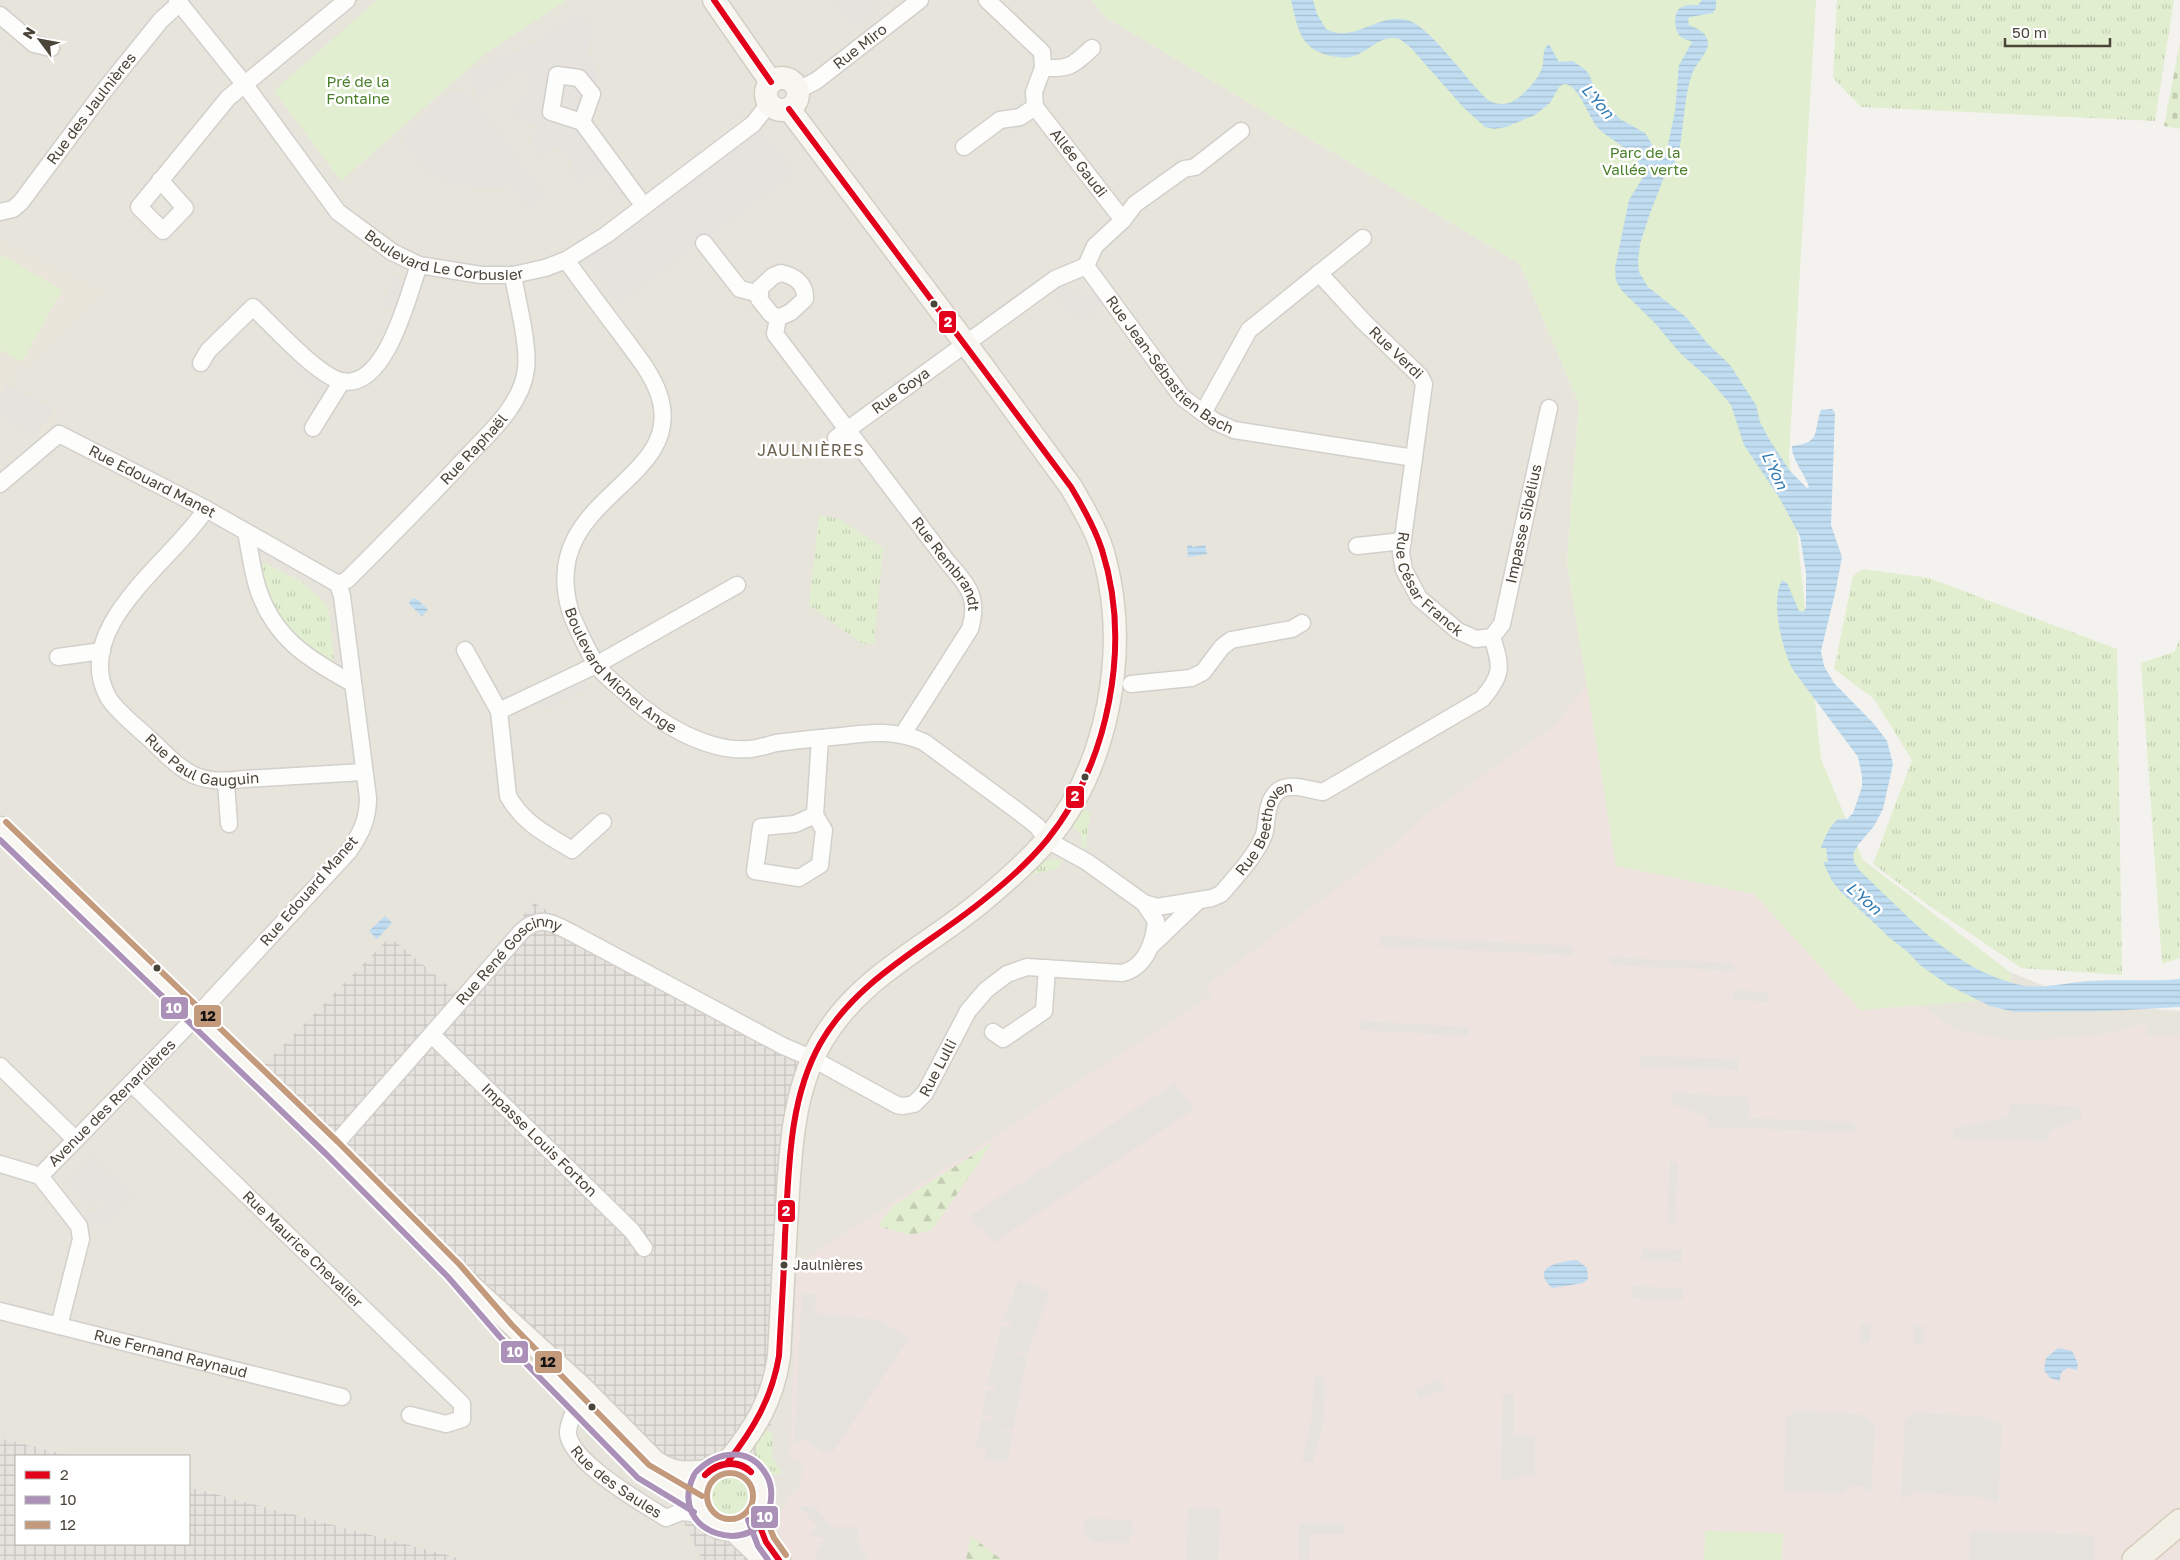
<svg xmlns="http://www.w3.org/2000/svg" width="2180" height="1560" viewBox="0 0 2180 1560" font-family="'Golos Text',sans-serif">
<defs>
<pattern id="industrial-grid" width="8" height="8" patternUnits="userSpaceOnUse" patternTransform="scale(1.25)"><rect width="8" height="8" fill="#e6e2de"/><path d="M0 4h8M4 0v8" fill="none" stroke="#c7c3bf"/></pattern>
<pattern id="grass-tufts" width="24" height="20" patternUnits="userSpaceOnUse" patternTransform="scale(1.25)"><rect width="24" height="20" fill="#e1eecf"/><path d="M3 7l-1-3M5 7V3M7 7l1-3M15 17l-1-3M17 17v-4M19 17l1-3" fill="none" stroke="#c3cdb2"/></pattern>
<pattern id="forest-firs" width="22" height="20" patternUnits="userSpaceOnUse" patternTransform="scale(1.25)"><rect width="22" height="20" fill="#e1eecf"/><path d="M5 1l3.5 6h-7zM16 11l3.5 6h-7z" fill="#c3cdb2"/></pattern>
<pattern id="cemetery-stones" width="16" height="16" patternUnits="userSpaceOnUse" patternTransform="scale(1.25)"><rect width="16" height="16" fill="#e1eecf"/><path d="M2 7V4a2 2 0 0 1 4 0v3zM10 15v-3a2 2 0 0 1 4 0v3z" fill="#c3cdb2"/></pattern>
<pattern id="water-rules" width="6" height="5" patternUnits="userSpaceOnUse" patternTransform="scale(1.25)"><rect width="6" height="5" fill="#c0ddf1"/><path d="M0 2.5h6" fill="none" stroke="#a6bfcf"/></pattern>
</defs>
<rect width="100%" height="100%" fill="#f4f2ee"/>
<!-- residential -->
<path fill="#e7e4dc" d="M0,0H1092L1104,16L1520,264L1579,404L1567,562L1616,866L2012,998L2010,972L2088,1004L2180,1011V1560H764L458,994L390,937L684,1523L720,1560H466L189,1487V1456H71L0,1438Z"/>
<!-- industrial -->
<g fill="url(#industrial-grid)">
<path d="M534,903L783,1046L799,1051L764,1528V1560H702L673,1499L247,1082L390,937L458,994Z"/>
<path d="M0,1438L71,1456H16V1544H189V1487L466,1560H0Z"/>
</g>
<!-- education -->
<path fill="#eae5da" d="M0,242L103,292L10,379L7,384L61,414L38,437L0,415Z"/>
<!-- medical -->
<g fill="#eee3df">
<path d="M1601,668L1862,961L1954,1029L2017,1041L2100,1035L2146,1024L2147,1036H2180V1506L2116,1560H792L776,1525L788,1496L800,1486L803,1461L790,1460L797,1264L1212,995L1207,985L1378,858L1427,814L1554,726Z"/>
<path d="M2180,1538V1560H2154Z"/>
</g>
<!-- grass -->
<g fill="url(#grass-tufts)">
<path d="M1837,0H2174L2155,121L1861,107L1833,78Z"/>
<path d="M819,515L839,519L883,548L874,644L861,643L809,605Z"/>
<path d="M265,563L302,582L324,602L329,612L334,660L330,661C318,654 305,647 294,638C279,626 262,586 261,566Z"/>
<path d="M1863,569L1929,578L2117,649L2122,975L2021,968L1927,904L1873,864L1912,760L1874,699L1834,669L1853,576Z"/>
<path d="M2180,639V958L2162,964L2141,663L2174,652Z"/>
<path d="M1084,809L1090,813L1086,845L1083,848L1081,847C1084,837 1080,832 1073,827Z"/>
<path d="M1063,859L1057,869L1037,873L1018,883L1041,861Z"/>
<path d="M764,1428L772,1433V1457L782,1474C770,1476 764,1470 756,1461C755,1449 755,1437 764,1428Z"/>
<circle cx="729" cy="1496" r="22"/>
</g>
<!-- forest -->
<g fill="url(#forest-firs)">
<path d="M993,1142L932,1230L910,1235L878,1226L893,1206Z"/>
<path d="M971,1536L1002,1560H966Z"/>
</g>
<!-- cemetery -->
<path fill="url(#cemetery-stones)" d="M2180,42V129L2164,126Z"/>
<!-- park -->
<g fill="#e1eecf">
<path d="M377,0H567L485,54L341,181L274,91Z"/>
<path d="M1092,0H1816L1789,456L1821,759L1863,860L2010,972L2012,998L1860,1010L1754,894L1616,866L1567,562L1579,404L1520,264L1104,16Z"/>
<path d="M0,254L62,290L22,362L0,350Z"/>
<path d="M1705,1531L1783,1533L1782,1560H1704Z"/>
</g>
<!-- parking -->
<g fill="#e6e3df">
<path d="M832,0H873L880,9L855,27Z"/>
<path d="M581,13L591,24L588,54L598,69L591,119L641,184L622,200L603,174L591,173L580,184L569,168L574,164L567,155L569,151L555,146L541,156L531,143L538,126L519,118L513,108L530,94L524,86L531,80L520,66L480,99L469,71L528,47Z"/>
<path d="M453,90L474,100L545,195L528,208L510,184L489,189L453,183L422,167L402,137Z"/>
<path d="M760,129L794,173L619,303L586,258Z"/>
<path d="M394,276L407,280L396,312L383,306Z"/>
<path d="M1061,277L1081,300L1094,290L1106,304L1083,321L1072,314L1048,284Z"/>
<path d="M300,358L327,385L319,394L292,368Z"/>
<path d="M6,384L56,411L34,435L0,415V395Z"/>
<path d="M583,677L589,686L545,710L541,699Z"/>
<path d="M1380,936L1573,946L1572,955L1380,946Z"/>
<path d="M1610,957L1734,963V971L1610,965Z"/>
<path d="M1734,990L1768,992V1002L1733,1000Z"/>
<path d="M1359,1021L1468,1027V1036L1359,1030Z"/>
<path d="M1640,1056L1739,1059L1738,1070L1640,1067Z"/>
<path d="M1175,1083L1194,1109L993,1243L983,1228L975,1227L970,1216Z"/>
<path d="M1672,1093L1749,1097V1118L1855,1122V1132L1707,1127V1116L1672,1104Z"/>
<path d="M2010,1103L2081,1107V1119L2049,1131L2048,1141L1953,1138V1128L2008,1117Z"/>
<path d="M91,1156L133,1194L110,1221L91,1226L85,1216L107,1205L97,1197L90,1204L68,1182Z"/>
<path d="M1670,1162H1678L1675,1224L1667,1223Z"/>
<path d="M1642,1249L1682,1250V1262L1641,1261Z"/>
<path d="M1019,1280L1050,1292L1028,1353L1018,1351L1017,1353L1027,1356L1013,1430L1003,1428L1002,1430L1012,1433L1008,1461L985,1460L987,1450L976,1448L982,1419L992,1421L993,1416L982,1414L986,1390L996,1391L997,1388L987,1385L1002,1326L1011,1328L1012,1324L1003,1321Z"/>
<path d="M1632,1286L1683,1288V1300L1631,1298Z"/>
<path d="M802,1294H818L814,1313L880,1320L909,1338L833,1452L822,1451L803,1439L794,1444Z"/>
<path d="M1861,1323L1871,1324L1870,1342H1860Z"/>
<path d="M1914,1325L1924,1326L1923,1344H1913Z"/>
<path d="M1314,1377H1325L1324,1418L1313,1462H1302L1312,1416Z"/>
<path d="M1441,1379L1445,1389L1419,1400L1415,1390Z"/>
<path d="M1503,1394H1514V1435L1535,1436V1475H1525L1512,1480H1501Z"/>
<path d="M1796,1410L1864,1415L1875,1424L1871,1493L1862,1486H1853L1840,1493L1784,1491L1786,1417Z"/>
<path d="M1915,1413L1981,1416L2002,1425L1998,1504L1988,1498L1913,1492L1901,1500L1905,1419Z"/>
<path d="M799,1506L816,1507L831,1527H860L856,1537L868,1560H819L815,1555L825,1538L811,1536L817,1526Z"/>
<path d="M1188,1508L1220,1509L1218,1560H1186Z"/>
<path d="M1084,1518L1132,1520L1133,1532L1128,1543L1091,1542L1084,1529Z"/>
<path d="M1299,1523H1345V1534H1310L1309,1559H1299Z"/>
<path d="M1970,1531L2095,1535L2094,1560H1969Z"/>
</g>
<!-- water -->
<g fill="url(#water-rules)">
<path d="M1291,0H1313L1317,14L1326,29C1355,45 1380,10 1410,21C1427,27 1458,67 1471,82C1477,88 1483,97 1490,101C1495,104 1503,105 1509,103C1521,99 1538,80 1542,68C1545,59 1541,50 1549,44L1559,62L1573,61L1583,68L1589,74L1595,89L1614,113L1620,119L1645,133L1656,151L1664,156L1667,149L1675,111L1679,65L1692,42C1689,40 1685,40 1681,37C1675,32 1673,17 1678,10C1683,4 1691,5 1698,5L1702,0H1716V8L1713,13L1690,17L1688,19L1689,25C1698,29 1707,32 1708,43C1709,52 1695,64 1692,74C1684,96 1684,127 1679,151L1675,162L1664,177L1649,216L1640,244L1638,262L1639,272L1648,287L1686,317L1708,344L1730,365L1756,405L1760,422L1769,439L1790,471L1807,488L1809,487C1805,474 1791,459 1792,446C1822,443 1813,431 1821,410L1832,409L1835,413L1831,525L1842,557L1836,589L1821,651L1824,666L1834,683L1875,725L1887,741L1893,764L1883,809L1874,826L1858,845L1853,854L1854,862L1860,871C1906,914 1952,968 2016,984C2039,990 2065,983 2088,981C2119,979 2150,982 2180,979V1007L2106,1011L2015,1012L1990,1006L1948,985L1920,965L1909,953L1890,938L1841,892L1832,881L1823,862H1828L1826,848H1821C1824,838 1830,826 1838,819H1847L1853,813L1862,787V776L1858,757L1793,670C1782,649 1770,601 1782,580L1787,583L1799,611L1803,612L1806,608V573L1800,536L1780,499L1744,445L1731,405L1709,379L1680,353L1654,322L1622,291L1616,281L1615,268L1629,200L1642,179C1646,155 1612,142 1598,128C1588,117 1579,84 1564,84L1559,87L1550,103L1535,115L1506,127L1494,129L1485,127L1464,108L1411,48L1400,39C1381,34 1371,50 1354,56C1347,59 1338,57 1331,56C1299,49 1298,28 1291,0Z"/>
<path d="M1192,545V547L1205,545L1207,554L1188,557L1187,546Z"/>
<path d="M413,598L418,600L428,610L422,616L411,606L409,602Z"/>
<path d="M385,916L392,923L377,939L369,931Z"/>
<path d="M1577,1260L1587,1268L1588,1279L1583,1283L1552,1288C1529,1267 1560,1261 1577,1260Z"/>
<path d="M2058,1348L2072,1351L2078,1364L2077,1370L2068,1368C2061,1371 2060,1374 2060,1381L2050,1378L2044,1370L2046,1358Z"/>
</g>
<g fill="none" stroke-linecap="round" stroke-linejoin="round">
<defs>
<g id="street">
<path id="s1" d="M177,0L245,85L338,212L392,252L419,265L481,275H513L545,268L566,260L606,235L753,124L769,104"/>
<path d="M987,0L1042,52L1043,68"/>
<path d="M0,15L34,44L51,48"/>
<path id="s2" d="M798,90L816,81L920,0"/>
<path id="s3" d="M1035,107L1123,220"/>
<path d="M582,122L551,112L557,75L579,78L592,94L582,122L643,205"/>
<path d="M964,147L1000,120L1020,117L1035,107L1034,92L1043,68C1071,69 1072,66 1092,48"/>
<path d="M160,180L185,208L163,231L139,207L228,98L347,0"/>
<path id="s4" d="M0,212L13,209L21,202L103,92L161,20L180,3"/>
<path d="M704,243L740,289L760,294"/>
<path id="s5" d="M566,260C584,285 602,309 621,334C636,355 655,376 661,402C680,484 538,499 570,610C572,619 592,659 597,666C606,677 618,686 628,695C659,723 707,753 751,749C760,748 768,745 776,743C798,740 820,738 842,736C871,732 897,730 924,742L1019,812L1037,826L1047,840L1087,862L1144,903L1157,907L1212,898L1221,894C1234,879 1261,850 1265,831C1267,818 1267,800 1278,791C1290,782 1309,790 1323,792L1482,699C1504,674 1501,666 1492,637"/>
<path id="s6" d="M1086,266L1182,397L1214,421L1234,430L1414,458"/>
<path d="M1086,266L1095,246L1123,220L1135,204L1184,169L1195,167L1241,131"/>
<path d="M781,273C795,276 806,284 805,299L791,312L778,318L771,314L759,299L760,288L773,276Z"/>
<path id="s7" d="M1319,273L1364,322L1420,376L1424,384L1401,553L1404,570L1419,598L1458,631L1476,639L1492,637"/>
<path id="s8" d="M778,318L775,334L949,564C969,586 979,599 970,629L903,734"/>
<path d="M201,363L208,351L253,307C273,326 317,375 341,381C386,391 408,295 419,265"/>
<path d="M1203,413L1249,330L1363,238"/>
<path d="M313,428L342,381"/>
<path id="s9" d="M836,438L1055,279L1086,266"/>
<path id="s10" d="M0,484L59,434L206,509L338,584L342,596L368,798C368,820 361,833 349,851L195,1018L40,1176L79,1226L81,1239L59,1326"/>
<path id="s11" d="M206,509C173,561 70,627 108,697C115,710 140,730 151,740C184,772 196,786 244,779L363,772"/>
<path d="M246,532C250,551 252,571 258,589C274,638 308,659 352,683"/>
<path d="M1357,546L1403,541"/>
<path id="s12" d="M338,584L347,580C386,541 425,502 462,462C486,436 522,406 526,369C529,343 517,301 513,275"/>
<path id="s13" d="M1492,637L1502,624L1549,408"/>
<path d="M465,650L499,711"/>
<path d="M58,657L102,651"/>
<path d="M1131,684L1191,678L1203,672L1222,647L1231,640L1292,629L1302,623"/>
<path d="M226,782L229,824"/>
<path d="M815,815L795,824L761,827L755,871L799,878L820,865L824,830L815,815L820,738"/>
<path d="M603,822L572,850C546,834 524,824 508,796L499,711L596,665L737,585"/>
<path d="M1151,946L1198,901"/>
<path d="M993,1032L1003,1039L1044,1011L1047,968"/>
<path id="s14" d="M432,1035L632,1231L644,1248"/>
<path d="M0,1066L75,1139"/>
<path id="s15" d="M131,1083L462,1404V1419L446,1424L410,1415"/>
<path id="s16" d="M332,1148L522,931C542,914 554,924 574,934L783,1046L813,1059L897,1105L903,1106L914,1104L925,1093L968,1011L986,990L1007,974L1027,967L1122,973C1145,968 1154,943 1156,921L1144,903"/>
<path d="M0,1164L40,1176"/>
<path id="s17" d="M0,1311L342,1397"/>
<path id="s18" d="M576,1405C574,1413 567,1426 568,1434C572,1463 642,1503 666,1518L681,1512L702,1514"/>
</g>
<g id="secondary">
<path d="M714,0L771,82"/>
<circle cx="782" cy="94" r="16"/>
<path d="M0,828L332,1148L454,1271L580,1386L655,1462C675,1475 685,1473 708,1471"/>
<path d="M545,1372L644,1472L698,1504"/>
<path d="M727,1463C755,1429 773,1400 779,1356C781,1312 784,1269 786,1225C790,1165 790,1098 820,1044C859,976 923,950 981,902C1004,883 1027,863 1047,840C1108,767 1129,652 1105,560C1099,534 1084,510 1071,487L981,364L789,109"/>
<circle cx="730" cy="1496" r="33"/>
<path d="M756,1517L766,1542L779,1560"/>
<path d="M732,1529L765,1560"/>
</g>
<path id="primary" d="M2135,1560L2180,1522"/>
</defs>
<!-- street casing -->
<use href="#street" stroke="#d2d0cb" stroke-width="19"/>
<!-- secondary casing -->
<use href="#secondary" stroke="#d3cfc5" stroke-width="25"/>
<!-- primary casing -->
<use href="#primary" stroke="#d6cebb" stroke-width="28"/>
<!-- street -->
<use href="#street" stroke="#fdfdfc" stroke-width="16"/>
<!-- secondary -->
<use href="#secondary" stroke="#f7f6f1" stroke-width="22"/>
<!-- primary -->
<use href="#primary" stroke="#f2efe6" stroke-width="25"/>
<defs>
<g id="bus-1">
<path d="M714,0L771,82"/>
<path d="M727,1463C753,1430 772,1398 779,1356C781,1316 784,1276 785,1235C789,1172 788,1101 820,1044C856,980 925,947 981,902C1004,884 1028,863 1047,840C1109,763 1132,645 1102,550C1095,528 1083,507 1071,487L789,109"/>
<path d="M705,1475C716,1461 740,1459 751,1472"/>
<path d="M705,1475C720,1462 736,1460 751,1472"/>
<path d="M756,1517L766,1542L779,1560"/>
</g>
<g id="bus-2">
<path d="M0,840L326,1154L448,1277L500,1337L638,1478L694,1512"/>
<path d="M694,1475C665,1535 758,1560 770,1506C772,1496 772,1485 767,1476C750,1445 717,1451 696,1472"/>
<path d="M748,1520L758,1546L768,1560"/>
</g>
<g id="bus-3">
<path d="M6,822L338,1142L460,1265L512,1325L649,1465L702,1496"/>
<circle cx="730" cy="1496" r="23"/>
<path d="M764,1514L774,1538L786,1555"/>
</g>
</defs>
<!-- bus-1 casing -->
<use href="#bus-1" stroke="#fff" stroke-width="10"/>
<!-- bus-2 casing -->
<use href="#bus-2" stroke="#fff" stroke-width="10"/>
<!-- bus-3 casing -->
<use href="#bus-3" stroke="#fff" stroke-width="10"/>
<!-- bus-1 -->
<use href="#bus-1" stroke="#e2001a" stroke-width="6"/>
<!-- bus-2 -->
<use href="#bus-2" stroke="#ab91b7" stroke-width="6"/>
<!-- bus-3 -->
<use href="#bus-3" stroke="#c49a7c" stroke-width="6"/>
</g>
<!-- markers -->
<g fill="#4b4439" stroke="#fff" stroke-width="2">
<circle cx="934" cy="304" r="4.5"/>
<circle cx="1085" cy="777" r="4.5"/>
<circle cx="157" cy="968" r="4.5"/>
<circle cx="784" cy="1265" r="4.5"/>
<circle cx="592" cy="1407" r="4.5"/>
</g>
<g text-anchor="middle" stroke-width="5" stroke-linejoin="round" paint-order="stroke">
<!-- bus labels -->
<g font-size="14" fill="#4b4439" stroke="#fff" text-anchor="start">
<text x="793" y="1270">Jaulnières</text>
</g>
<!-- street labels -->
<g font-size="15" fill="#4b4439" stroke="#fff">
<text dy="5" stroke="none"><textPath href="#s2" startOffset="76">Rue Miro</textPath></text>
<text dy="5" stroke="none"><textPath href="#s4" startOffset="141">Rue des Jaulnières</textPath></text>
<text dy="5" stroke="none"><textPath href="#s3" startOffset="71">Allée Gaudi</textPath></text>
<text dy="5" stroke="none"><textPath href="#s1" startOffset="385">Boulevard Le Corbusier</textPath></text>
<text dy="5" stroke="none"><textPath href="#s7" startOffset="111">Rue Verdi</textPath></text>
<text dy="5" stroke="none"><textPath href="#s6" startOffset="131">Rue Jean-Sébastien Bach</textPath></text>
<text dy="5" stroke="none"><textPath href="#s9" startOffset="80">Rue Goya</textPath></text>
<text dy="5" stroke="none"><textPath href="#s12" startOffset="192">Rue Raphaël</textPath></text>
<text dy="5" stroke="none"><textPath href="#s10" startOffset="182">Rue Edouard Manet</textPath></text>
<text dy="5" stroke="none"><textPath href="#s13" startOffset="119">Impasse Sibélius</textPath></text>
<text dy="5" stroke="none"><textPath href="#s8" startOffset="304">Rue Rembrandt</textPath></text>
<text dy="5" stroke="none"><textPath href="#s7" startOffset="365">Rue César Franck</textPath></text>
<text dy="5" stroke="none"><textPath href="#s5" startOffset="494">Boulevard Michel Ange</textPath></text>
<text dy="5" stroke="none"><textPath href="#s11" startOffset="345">Rue Paul Gauguin</textPath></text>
<text dy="5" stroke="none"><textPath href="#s5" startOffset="1266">Rue Beethoven</textPath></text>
<text transform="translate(309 891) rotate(-49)" y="5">Rue Edouard Manet</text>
<text dy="5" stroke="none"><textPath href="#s16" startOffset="262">Rue René Goscinny</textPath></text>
<text dy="5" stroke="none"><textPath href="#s16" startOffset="772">Rue Lulli</textPath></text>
<text transform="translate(112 1103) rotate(-45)" y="5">Avenue des Renardières</text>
<text dy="5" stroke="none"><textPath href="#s14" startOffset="150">Impasse Louis Forton</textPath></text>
<text dy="5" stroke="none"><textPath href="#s15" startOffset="239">Rue Maurice Chevalier</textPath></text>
<text dy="5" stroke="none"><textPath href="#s17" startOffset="176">Rue Fernand Raynaud</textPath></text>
<text dy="5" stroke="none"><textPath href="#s18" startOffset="100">Rue des Saules</textPath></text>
</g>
<!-- park labels -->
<g font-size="15" fill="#4a7f2a" stroke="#fff">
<text x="358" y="87">Pré de la<tspan x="358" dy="17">Fontaine</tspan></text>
<text x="1645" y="158">Parc de la<tspan x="1645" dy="17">Vallée verte</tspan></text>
</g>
<!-- water labels -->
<g font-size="16" font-style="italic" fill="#2e7ab2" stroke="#fff">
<text transform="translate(1598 101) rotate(49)" y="6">L'Yon</text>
<text transform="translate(1775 470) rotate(65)" y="6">L'Yon</text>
<text transform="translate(1864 898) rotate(41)" y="6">L'Yon</text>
</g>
<!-- neighbourhood labels -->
<g font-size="16" letter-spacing="1" fill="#6e6250" stroke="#fff">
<text x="811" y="456">JAULNIÈRES</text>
</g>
</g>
<g stroke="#fff" stroke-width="2">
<rect x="938" y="310" width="19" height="24" rx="5" fill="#e2001a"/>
<rect x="1065" y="785" width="20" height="24" rx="5" fill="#e2001a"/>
<rect x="160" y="996" width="29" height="24" rx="5" fill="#ab91b7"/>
<rect x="193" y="1004" width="29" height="24" rx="5" fill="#c49a7c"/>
<rect x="777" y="1199" width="19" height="24" rx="5" fill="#e2001a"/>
<rect x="500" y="1340" width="29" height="24" rx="5" fill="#ab91b7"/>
<rect x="534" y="1350" width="29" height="24" rx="5" fill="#c49a7c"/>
<rect x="750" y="1505" width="29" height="24" rx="5" fill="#ab91b7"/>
</g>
<g font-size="14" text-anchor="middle" font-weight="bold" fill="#fff">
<text x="948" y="327">2</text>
<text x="1075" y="801">2</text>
<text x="174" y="1013">10</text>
<text x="786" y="1216">2</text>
<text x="515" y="1357">10</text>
<text x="765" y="1522">10</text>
</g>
<g font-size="14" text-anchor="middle" font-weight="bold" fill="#111">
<text x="208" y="1021">12</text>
<text x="548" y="1367">12</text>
</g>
<!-- legend -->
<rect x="15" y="1455" width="175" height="90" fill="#ffffff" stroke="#b7b4b0"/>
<rect x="25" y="1471" width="25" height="8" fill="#e2001a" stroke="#b7b4b0"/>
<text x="60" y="1480" font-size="15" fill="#4b4439">2</text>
<rect x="25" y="1496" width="25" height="8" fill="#ab91b7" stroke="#b7b4b0"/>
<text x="60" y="1505" font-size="15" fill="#4b4439">10</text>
<rect x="25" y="1521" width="25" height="8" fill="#c49a7c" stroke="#b7b4b0"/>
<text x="60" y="1530" font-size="15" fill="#4b4439">12</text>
<!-- north arrow -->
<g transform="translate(40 40) rotate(302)" stroke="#ffffff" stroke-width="4" paint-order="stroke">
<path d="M0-4L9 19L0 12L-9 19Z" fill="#4b4439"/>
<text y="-8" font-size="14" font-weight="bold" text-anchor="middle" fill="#4b4439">N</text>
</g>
<!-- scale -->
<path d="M2005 38v8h105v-8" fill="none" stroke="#4b4439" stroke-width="2.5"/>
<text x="2012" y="38" font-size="15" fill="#4b4439" stroke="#ffffff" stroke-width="4" paint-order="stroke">50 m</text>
</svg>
